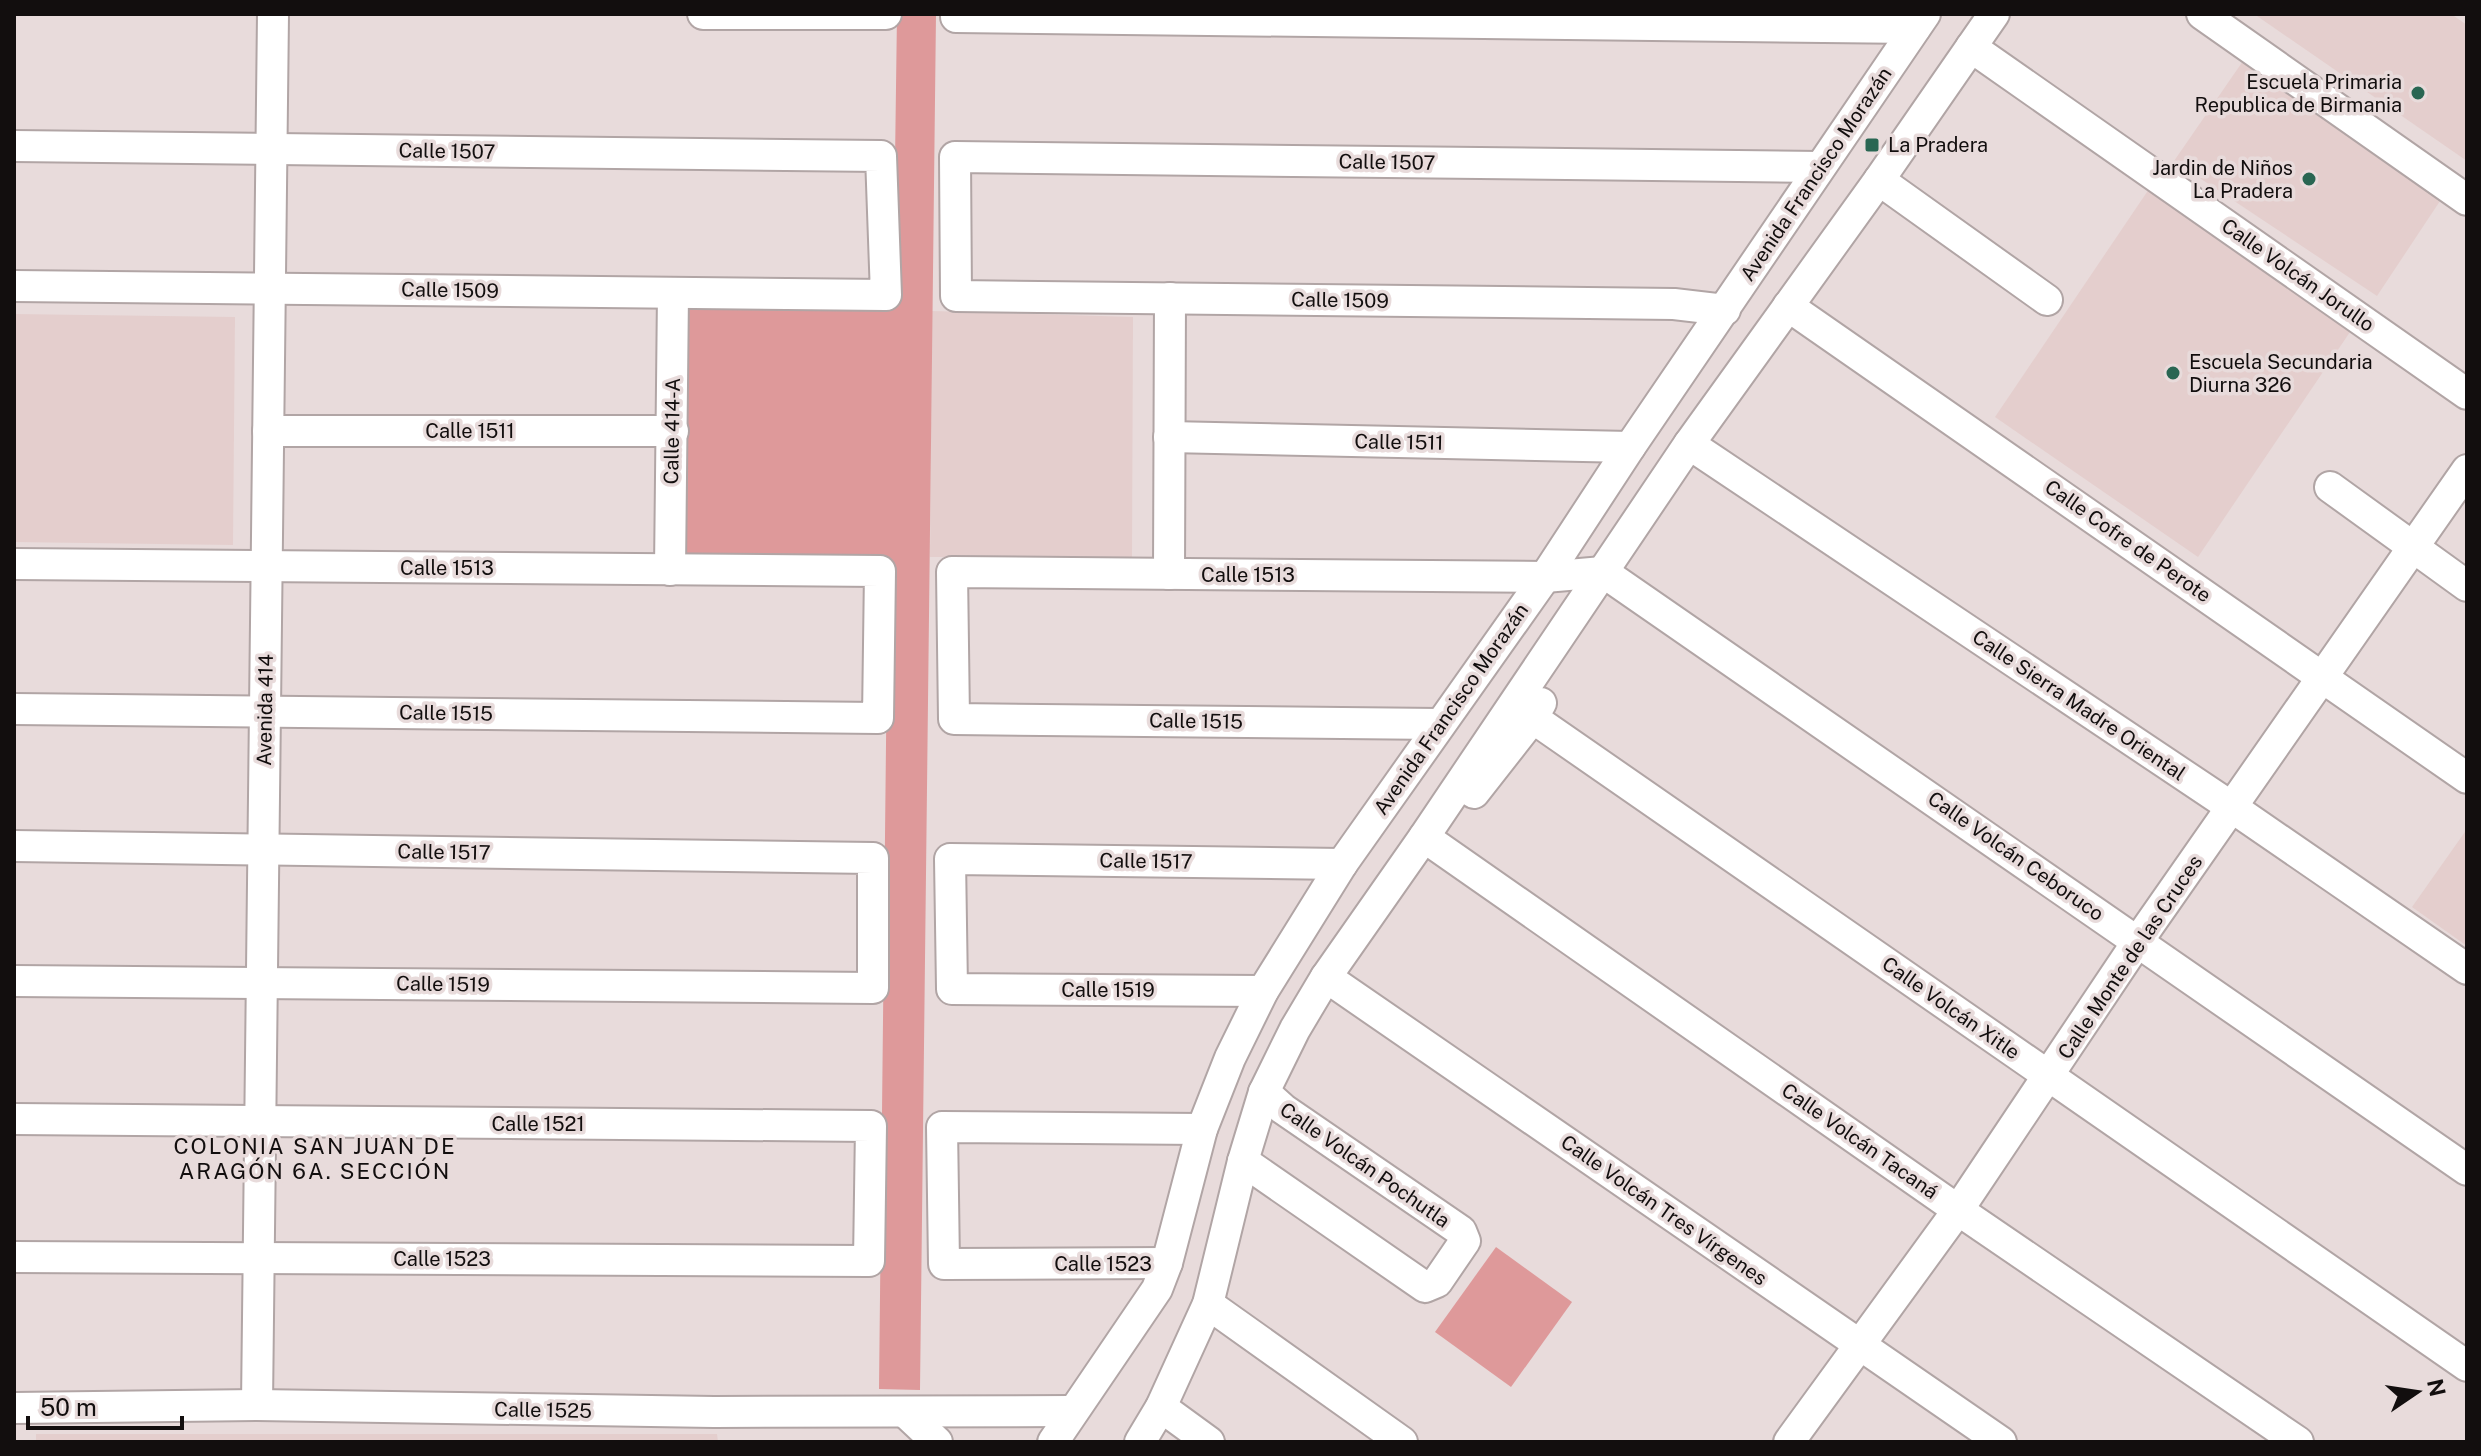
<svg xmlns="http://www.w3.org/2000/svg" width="2481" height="1456" viewBox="0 0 2481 1456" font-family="'Public Sans',sans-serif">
<rect width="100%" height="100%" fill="#e8dbdb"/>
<!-- built -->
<g fill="#e4cecd">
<path d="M2259,14H2451L2467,25V161L2257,16Z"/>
<path d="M2243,61L2442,198L2377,296L2174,161Z"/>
<path d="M2149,189L2352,329L2198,557L1995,417Z"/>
<path d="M932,311L1133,317L1132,557H930Z"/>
<path d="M14,314L235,317L233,545L14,542Z"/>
<path d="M2467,829V946L2412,907Z"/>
<path d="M36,1434H717L718,1442H36Z"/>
</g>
<!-- green -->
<g fill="#de999a">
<path d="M897,14H936L920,1390L879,1389L888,560L680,557L683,306L893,308Z"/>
<path d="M1496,1247L1572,1302L1511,1387L1435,1332Z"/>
</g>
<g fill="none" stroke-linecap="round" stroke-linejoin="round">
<defs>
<g id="minor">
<path d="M703,14H886"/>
<path d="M956,14V17L1915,28"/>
<path d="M2202,14L2467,200"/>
<path d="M1971,47L2467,394"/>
<path d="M14,146L881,156L886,295L14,286"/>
<path d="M1879,180L2047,300"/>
<path d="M1788,306L2467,778"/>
<path d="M1725,310L1674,304L956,296L955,157L1819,167"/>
<path d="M268,431H673"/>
<path d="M1169,437L1630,447"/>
<path d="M1689,444L2233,808L2467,969"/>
<path d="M2330,487L2467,586"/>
<path d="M14,564L880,571L878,718L14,709"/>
<path d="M670,570L673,293"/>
<path d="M1603,572L2467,1170"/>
<path d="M1169,574L1170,298"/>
<path d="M1514,705L2467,1366"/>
<path d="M1439,724L954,719L952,572L1545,577L1603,572"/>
<path d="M1474,793L1532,719L1541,703"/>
<path d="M1424,837L1958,1210L2298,1442"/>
<path d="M14,846L873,858V988L14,981"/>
<path d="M1326,977L2001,1442"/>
<path d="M1263,991L952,989L950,859L1342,864"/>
<path d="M14,1119L871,1126L869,1261L14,1257"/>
<path d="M1243,1161L1425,1287L1437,1282L1465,1241L1461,1231L1283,1109L1264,1092"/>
<path d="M1167,1263L944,1264L942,1127L1202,1129"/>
<path d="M1208,1304L1402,1442"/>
<path d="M257,1405L273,14"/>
<path d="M1161,1407L1209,1442"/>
<path d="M14,1408L257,1405L714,1412L1072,1411"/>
<path d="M905,1412L937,1442"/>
<path d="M1053,1442L1157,1289L1167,1263L1202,1129L1230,1058L1263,991L1342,864L1545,577L1630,447L1925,14"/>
<path d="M1140,1442L1161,1407L1208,1304L1243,1161L1264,1092L1295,1029L1326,977L1424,837L1689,444L1879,180L1994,14"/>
<path d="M1789,1442L1958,1210L2138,941L2467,470"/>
</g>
</defs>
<!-- minor casing -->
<use href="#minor" stroke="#b1a5a5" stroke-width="34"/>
<!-- minor -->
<use href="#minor" stroke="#fff" stroke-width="30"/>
</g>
<!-- markers -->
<g fill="#296652" stroke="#e8dbdb" stroke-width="3">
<circle cx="2418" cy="93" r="8"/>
<rect x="1864" y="137" width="16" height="16" rx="4"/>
<circle cx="2309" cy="179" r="8"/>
<circle cx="2173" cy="373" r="8"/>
</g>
<g text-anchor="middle" stroke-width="7" stroke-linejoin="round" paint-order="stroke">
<!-- poi labels -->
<g font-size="20" fill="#120e0e" stroke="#e8dbdb" text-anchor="end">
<text x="2402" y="89">Escuela Primaria<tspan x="2402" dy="23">Republica de Birmania</tspan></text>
<text x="1888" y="152" text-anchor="start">La Pradera</text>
<text x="2293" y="175">Jardin de Niños<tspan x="2293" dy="23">La Pradera</tspan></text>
<text x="2189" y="369" text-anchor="start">Escuela Secundaria<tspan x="2189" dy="23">Diurna 326</tspan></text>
</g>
<!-- street labels -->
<g font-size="20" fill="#120e0e" stroke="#e8dbdb">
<text transform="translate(447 151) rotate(1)" y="7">Calle 1507</text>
<text transform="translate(1387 162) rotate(1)" y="7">Calle 1507</text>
<text transform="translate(1816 174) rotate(-56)" y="7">Avenida Francisco Morazán</text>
<text transform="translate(2298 275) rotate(35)" y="7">Calle Volcán Jorullo</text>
<text transform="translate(450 290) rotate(1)" y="7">Calle 1509</text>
<text transform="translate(1340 300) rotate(1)" y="7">Calle 1509</text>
<text x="470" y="438">Calle 1511</text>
<text transform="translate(672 431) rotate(-89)" y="7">Calle 414-A</text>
<text transform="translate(1399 442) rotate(1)" y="7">Calle 1511</text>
<text transform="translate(2128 541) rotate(35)" y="7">Calle Cofre de Perote</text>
<text x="447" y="575">Calle 1513</text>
<text x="1248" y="582">Calle 1513</text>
<text transform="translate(2079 705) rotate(34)" y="7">Calle Sierra Madre Oriental</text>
<text transform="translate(1451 709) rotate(-55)" y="7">Avenida Francisco Morazán</text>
<text transform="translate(265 710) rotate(-89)" y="7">Avenida 414</text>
<text transform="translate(446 713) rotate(1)" y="7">Calle 1515</text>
<text transform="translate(1196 721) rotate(1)" y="7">Calle 1515</text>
<text transform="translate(444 852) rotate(1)" y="7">Calle 1517</text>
<text transform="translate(2016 856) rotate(35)" y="7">Calle Volcán Ceboruco</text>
<text transform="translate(1146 861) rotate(1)" y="7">Calle 1517</text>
<text transform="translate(2130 957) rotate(-56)" y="7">Calle Monte de las Cruces</text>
<text transform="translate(443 984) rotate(1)" y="7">Calle 1519</text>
<text x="1108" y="997">Calle 1519</text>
<text transform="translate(1951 1008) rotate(35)" y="7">Calle Volcán Xitle</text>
<text x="538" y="1131">Calle 1521</text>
<text transform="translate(1860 1141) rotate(35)" y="7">Calle Volcán Tacaná</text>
<text transform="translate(1365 1165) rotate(35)" y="7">Calle Volcán Pochutla</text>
<text transform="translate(1664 1210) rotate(35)" y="7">Calle Volcán Tres Vírgenes</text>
<text x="442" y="1266">Calle 1523</text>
<text x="1103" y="1271">Calle 1523</text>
<text transform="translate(543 1410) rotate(1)" y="7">Calle 1525</text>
</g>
<!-- neighbourhood labels -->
<g font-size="22" letter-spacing="2" fill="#120e0e" stroke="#e8dbdb">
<text x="315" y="1154">COLONIA SAN JUAN DE<tspan x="315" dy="25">ARAGÓN 6A. SECCIÓN</tspan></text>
</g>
</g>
<!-- border -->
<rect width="2481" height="1456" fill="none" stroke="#120e0e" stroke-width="32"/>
<!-- north arrow -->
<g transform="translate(2417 1392) rotate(77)" stroke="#e8dbdb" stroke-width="6" paint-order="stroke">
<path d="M0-6L14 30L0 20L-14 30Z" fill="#120e0e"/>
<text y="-12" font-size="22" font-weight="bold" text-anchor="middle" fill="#120e0e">N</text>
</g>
<!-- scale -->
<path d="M28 1416v12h154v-12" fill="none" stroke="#120e0e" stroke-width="4"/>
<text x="40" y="1416" font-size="24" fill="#120e0e" stroke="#e8dbdb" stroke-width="6" paint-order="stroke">50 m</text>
</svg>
